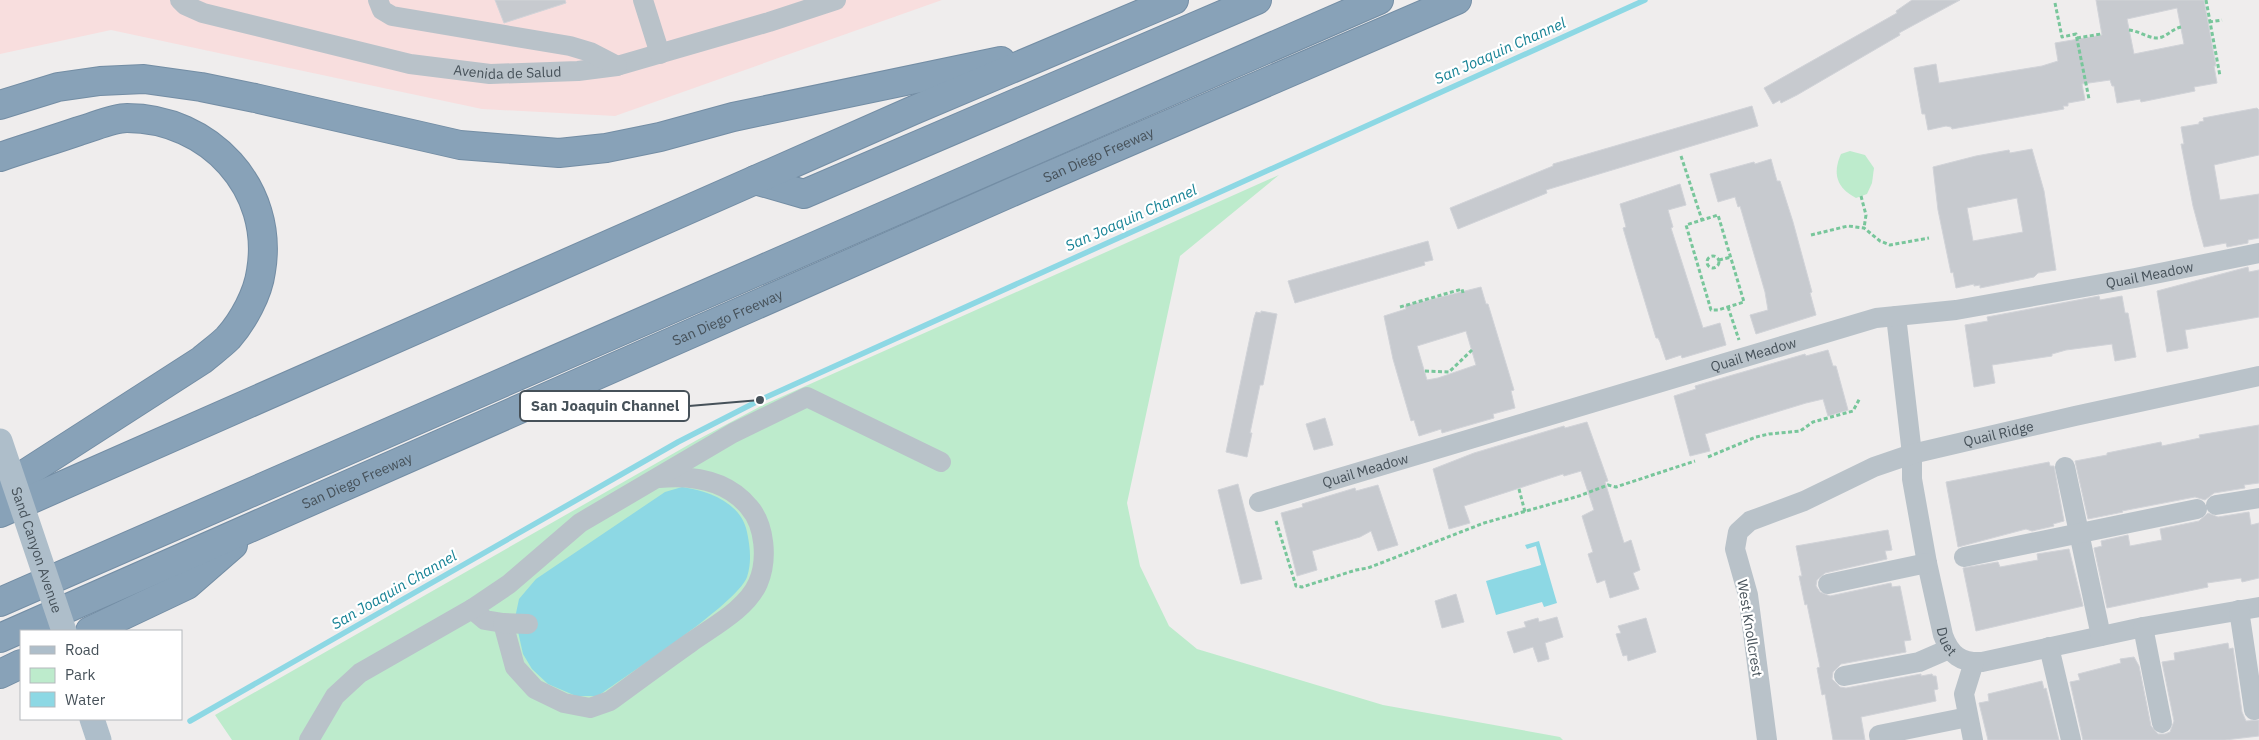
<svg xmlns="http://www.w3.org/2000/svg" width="2259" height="740" viewBox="0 0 2259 740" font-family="'IBM Plex Sans',sans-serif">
<rect width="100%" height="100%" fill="#efeded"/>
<!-- medical -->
<path fill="#f8dede" d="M0,0H942L615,116L482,109L111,30L0,54Z"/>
<!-- green -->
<g fill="#bdebcc">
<path d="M1850,151L1865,155L1874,168L1872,183L1867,194L1856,198C1837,188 1832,174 1841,154Z"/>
<path d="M1279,175L1180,256L1127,503L1140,566L1169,626L1197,649L1383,705L1560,737L1563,740H232L215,715L697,440L763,405Z"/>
</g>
<!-- water -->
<g fill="#8dd8e4">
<path d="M682,487C708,491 741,502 747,532C750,546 752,562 747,577C737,604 627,675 598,696H576L548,684L532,669L523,654L515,618L519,599L536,579L665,492Z"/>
<path d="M1539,541L1557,603L1544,607L1542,602L1496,615L1486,581L1541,565L1536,546L1527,549L1525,545Z"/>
</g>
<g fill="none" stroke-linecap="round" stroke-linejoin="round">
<!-- stream -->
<path stroke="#8dd8e4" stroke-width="5.5" d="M190,721L678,442L760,400L1645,0"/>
</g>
<!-- building -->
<g fill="#c7cacf" stroke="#d1d3d8" fill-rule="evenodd">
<path d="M495,0H565L566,3L504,23Z"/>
<path d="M1912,0H1960L1899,33L1900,35L1797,95L1781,103L1780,100L1773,104L1764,88L1897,13L1896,11Z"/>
<path d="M2096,0H2204L2216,66H2214L2217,83L2194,87L2195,91L2141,102L2140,99L2117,103L2114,86H2112L2110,80L2082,84L2085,100L2068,103V106H2063L2064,109L1952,129L1951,127L1946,126L1928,130L1925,114H1922L1914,68L1936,64L1939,83L2042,66L2058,61L2055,43L2102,35ZM2177,8L2184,44L2134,54L2127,19Z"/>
<path d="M1752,106L1758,126L1546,190L1547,193L1458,229L1450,208L1553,166V164Z"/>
<path d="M2257,108L2259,110V155L2214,165L2220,200L2259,194V238L2248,240V243L2227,247L2226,243L2204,247L2193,206L2181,144H2184L2181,127L2199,124V122L2204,121L2203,118Z"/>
<path d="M2032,149L2044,191L2056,270L2038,273L2034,277L1980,288V285L1974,286V284L1956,288L1953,272L1951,273L1938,210L1933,167L1976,156L2009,150L2010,153ZM2017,198L2023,232L1973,241L1967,208Z"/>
<path d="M1771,159L1777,181H1780L1793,222L1812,292L1810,293L1816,315L1756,334L1750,315L1768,310L1765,292L1740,206L1738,207L1735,197L1718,202L1710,174L1754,162L1755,164Z"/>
<path d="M1680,184L1686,205L1668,210L1673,227L1671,228L1703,328L1720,323L1726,345L1682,358L1681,355L1666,360L1660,342L1658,338H1656L1635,269L1623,228L1626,227L1620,204Z"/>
<path d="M1428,241L1433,260L1424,262L1425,265L1295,303L1288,281Z"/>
<path d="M2248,267L2249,272L2259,270V317L2185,330L2188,348L2167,352L2157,291Z"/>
<path d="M1481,287L1486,304H1488L1514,390L1511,391L1515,408L1493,414L1494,418L1442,433L1441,429L1419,436L1414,420L1411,421L1393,359L1384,316L1406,309L1405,306ZM1466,331L1476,365L1438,378L1427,380L1417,346Z"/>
<path d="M2099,296L2100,300L2122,296L2125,313H2128L2136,357L2115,361L2112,344L2066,350L2052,354V356L1992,365L1995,383L1974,387L1965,325L1988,321L1987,317Z"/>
<path d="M1261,311L1277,314L1263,385H1260L1250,433H1252L1247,457L1226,452L1254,318L1256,312L1261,313Z"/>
<path d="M1828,350L1833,366H1836L1848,410L1828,416L1823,399L1806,403L1705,434L1710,451L1690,456L1674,396L1696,389L1695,386L1736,374L1805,354L1806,356Z"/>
<path d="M1325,418L1333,445L1314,450L1306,424Z"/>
<path d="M1587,422L1608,481L1605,482L1624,543L1631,540L1640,570L1633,573L1639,589L1610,598L1605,580L1597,583L1588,554L1593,552L1582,516L1594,510L1581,471L1564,476L1563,474L1464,506L1470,523L1449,529L1433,469L1474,453L1564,426L1565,428Z"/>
<path d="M2259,425V483L2244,485L2245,488L2214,493L2205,500L2195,497L2122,511L2123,512L2088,519L2075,461L2107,455V453L2161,442L2162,446L2200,438L2199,435Z"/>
<path d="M2049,462L2050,466H2054L2064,521L2053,524L2054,526L2032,531L2026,529L1958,547L1946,482Z"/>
<path d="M1238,484L1262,579L1241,584L1218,490Z"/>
<path d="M1378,485L1398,545L1378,551L1371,531L1360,537L1312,551L1317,570L1297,576L1281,513L1303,507L1302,504L1355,488L1356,491Z"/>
<path d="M2249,512L2251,525L2259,523V578L2242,582L2241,578L2207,583L2208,587L2107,608L2094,548L2102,546L2101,541L2128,535L2130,546L2162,540L2160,529L2199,521L2208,513L2218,517Z"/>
<path d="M1888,530L1892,550L1885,551L1887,559L1825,573L1817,580L1816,586L1820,592L1830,596L1891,583L1892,587L1900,586L1911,640L1904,641L1906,652L1841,664L1833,672L1832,679L1840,687L1846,688L1921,674V676L1932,674L1933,676H1936L1938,689L1934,690L1936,701L1861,717L1865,740H1833L1825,694L1822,695L1817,668L1820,667L1807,604L1805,605L1799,576H1802L1796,546Z"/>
<path d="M2069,549L2083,606L1976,631L1963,568L1998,562L2000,567L2038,560L2037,554Z"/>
<path d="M1456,594L1464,622L1442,628L1435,601Z"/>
<path d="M1557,617L1563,637L1545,643L1549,659L1538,662L1533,647L1514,653L1507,632L1526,627L1524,622L1538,618L1539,622Z"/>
<path d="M1646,618L1656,652L1628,661L1627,655L1623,656L1616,634L1621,633L1618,626Z"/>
<path d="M2228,643L2229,649L2233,648L2242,712L2246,721L2259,720V736L2225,740H2083L2070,682L2080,680L2078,674L2121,663L2120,659L2134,657L2139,666L2151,726L2158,734H2165L2170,732L2174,721L2162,662L2175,660L2174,653Z"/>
<path d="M2042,681L2044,689L2046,688L2059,740H1988L1979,703L1989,701L1988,694Z"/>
</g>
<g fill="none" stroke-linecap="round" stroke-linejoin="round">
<defs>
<g id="highway">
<path d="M0,105L58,87L100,81L144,79L201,87L255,98L460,145L559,153L606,148L660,137L733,117L1001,61"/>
<path d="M0,157C26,148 53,140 79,131C94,127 112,118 127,118C209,118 275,188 261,271C258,294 243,321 228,338C220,346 210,353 202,360L0,490"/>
<path d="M755,180L804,194L1257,0"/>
<path d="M0,513L914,110L1174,0"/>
<path d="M0,602L1379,0"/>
<path d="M90,631L187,585L233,545"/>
<path id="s5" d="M0,638L1019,189L1457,0"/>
<path d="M0,674L21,664"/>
</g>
</defs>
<!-- highway casing -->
<use href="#highway" stroke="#738da4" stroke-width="30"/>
<!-- path -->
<g stroke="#78c69b" stroke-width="3" stroke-dasharray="4 2.5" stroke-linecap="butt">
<path d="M2206,0L2220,76"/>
<path d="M2055,3L2062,37L2076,34L2089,99"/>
<path d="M2209,22L2222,20"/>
<path d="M2129,30C2140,31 2152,41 2162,37C2169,34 2173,29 2181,27"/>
<path d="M2077,38L2101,34"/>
<path d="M1681,156L1702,220L1686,225L1711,310H1718L1744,302L1718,215L1702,220"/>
<path d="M1861,196L1866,215L1864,228"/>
<path d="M1811,235L1848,226L1864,228L1880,241L1890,245L1929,238"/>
<circle cx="1713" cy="262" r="6"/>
<path d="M1719,260L1731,257"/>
<path d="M1400,307L1462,289L1463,293"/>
<path d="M1728,307L1739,340"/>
<path d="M1425,371L1449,372L1472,350"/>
<path d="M1708,457L1756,437L1769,434L1800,431L1813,422L1853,411L1860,398"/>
<path d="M1519,489L1525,512"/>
<path d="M1276,521L1296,586L1302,587L1356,570L1368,568L1484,523L1579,496L1608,485L1616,487L1695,461"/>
</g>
<!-- minor -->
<g stroke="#b9c2c9" stroke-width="20">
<path id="s1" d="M180,0L185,5L203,13L410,64L490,74L578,71L617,66L769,22L836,0"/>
<path d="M378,0L382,10L392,16L570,46L590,52L617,66"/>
<path d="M643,0L660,54"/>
<path id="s2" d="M1896,316L1912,454V479L1927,563L1943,635C1950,655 1961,663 1982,662L2143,627L2259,607"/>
<path d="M2065,467L2101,636"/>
<path id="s3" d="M1259,502L1876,318L1956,310L2135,278L2259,253"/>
<path d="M2216,505L2259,498"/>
<path d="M1964,557L2197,509"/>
<path d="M1828,584L1927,563"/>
<path d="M472,609L485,620L503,623L515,667L535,689L564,703L590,708L610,701C636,682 663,662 690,643C712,627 747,609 758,583C768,560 765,525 749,507C727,480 692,475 659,478"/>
<path d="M2239,610L2254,710"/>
<path d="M503,623L528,624"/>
<path d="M2143,627L2162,723"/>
<path d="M2049,647L2071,740"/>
<path d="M1844,676L1919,662L1949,649"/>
<path d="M309,740L335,696L360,673L472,609L509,584L580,523L733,433L807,397L941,462"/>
<path id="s4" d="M1767,740L1748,595L1735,549L1738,532L1750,521L1804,501L1874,467L1912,454L2075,416L2259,376"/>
<path d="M1880,740L1879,735L1968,717"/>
<path d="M1973,740L1964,694L1974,662"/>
</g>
<!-- major -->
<path stroke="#aebeca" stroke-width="25" d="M92,719L99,740"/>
<!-- highway -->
<use href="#highway" stroke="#88a2b8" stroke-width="28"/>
<!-- major-bridge -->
<path stroke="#aebeca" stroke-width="25" id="s6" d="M0,441L64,631"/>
</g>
<g text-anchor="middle" stroke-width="4.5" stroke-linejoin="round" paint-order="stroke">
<!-- street labels -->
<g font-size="14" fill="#465159" stroke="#fff">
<text dy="5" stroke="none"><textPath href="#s1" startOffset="338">Avenida de Salud</textPath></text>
<text dy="5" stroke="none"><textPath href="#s5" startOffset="1200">San Diego Freeway</textPath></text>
<text dy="5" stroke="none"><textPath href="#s3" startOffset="921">Quail Meadow</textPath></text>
<text dy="5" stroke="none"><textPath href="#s5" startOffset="795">San Diego Freeway</textPath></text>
<text dy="5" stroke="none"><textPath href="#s3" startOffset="516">Quail Meadow</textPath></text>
<text dy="5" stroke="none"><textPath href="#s4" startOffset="492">Quail Ridge</textPath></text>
<text dy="5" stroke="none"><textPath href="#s3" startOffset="111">Quail Meadow</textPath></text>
<text dy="5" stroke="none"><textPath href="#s5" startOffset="390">San Diego Freeway</textPath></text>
<text dy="5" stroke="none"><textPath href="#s6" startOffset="115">Sand Canyon Avenue</textPath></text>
<text transform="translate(1750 628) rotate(81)" y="5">West Knollcrest</text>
<text dy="5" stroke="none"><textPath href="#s2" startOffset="330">Duet</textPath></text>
</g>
<!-- water labels -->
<g font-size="15" font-style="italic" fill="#168295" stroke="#fff">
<text transform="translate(1500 51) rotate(-24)" y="5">San Joaquin Channel</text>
<text transform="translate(1131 218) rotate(-24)" y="5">San Joaquin Channel</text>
<text transform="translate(394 590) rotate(-30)" y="5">San Joaquin Channel</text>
</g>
</g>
<!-- callouts -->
<path fill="none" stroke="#465159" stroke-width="2" d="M760 400L689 406"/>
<circle fill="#465159" stroke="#fff" stroke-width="2" cx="760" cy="400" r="5"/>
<rect fill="#fff" stroke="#465159" stroke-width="2" x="520" y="391" width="169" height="30" rx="5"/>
<g font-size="15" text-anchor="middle" font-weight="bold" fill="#465159">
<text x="605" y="411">San Joaquin Channel</text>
</g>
<!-- legend -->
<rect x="20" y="630" width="162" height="90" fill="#ffffff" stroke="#b5b9bd"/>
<rect x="30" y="646" width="25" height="8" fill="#aebeca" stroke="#b5b9bd"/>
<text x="65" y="655" font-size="15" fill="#465159">Road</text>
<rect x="30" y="668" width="25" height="15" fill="#bdebcc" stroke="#b5b9bd"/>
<text x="65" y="680" font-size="15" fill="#465159">Park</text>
<rect x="30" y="692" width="25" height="15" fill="#8dd8e4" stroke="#b5b9bd"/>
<text x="65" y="705" font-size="15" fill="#465159">Water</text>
</svg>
